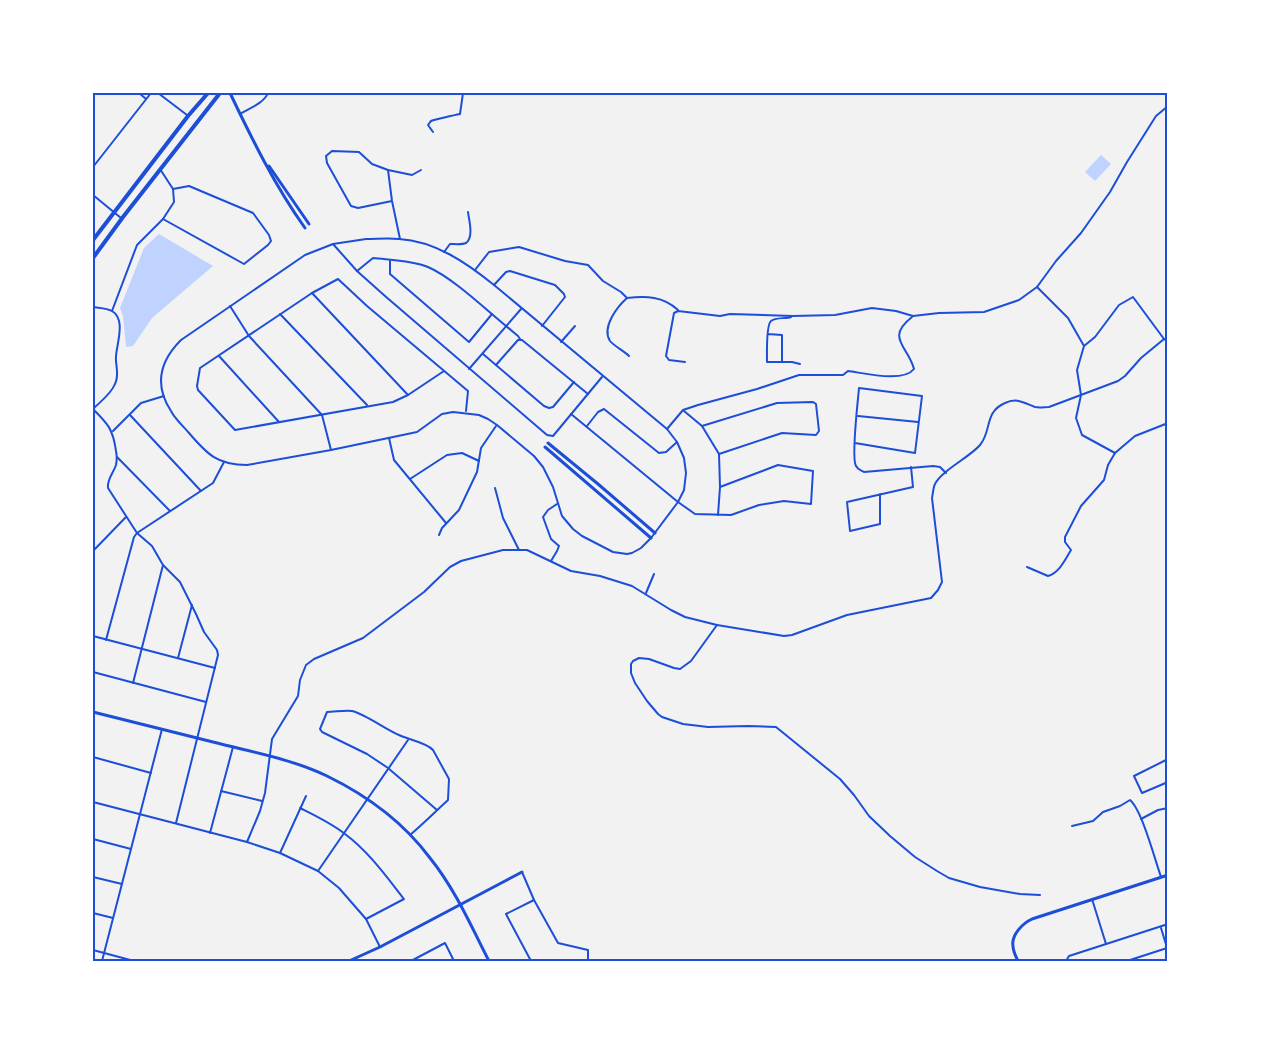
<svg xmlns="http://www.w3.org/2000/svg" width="1261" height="1054" viewBox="0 0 1261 1054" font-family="'Nunito Sans',sans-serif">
<rect width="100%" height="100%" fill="#f2f2f2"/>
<!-- water -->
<g fill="#bfd3fe">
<path d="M1101,155L1111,164L1095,181L1085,172Z"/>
<path d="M159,234L213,266L152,318L133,346L126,347L123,316L120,308L144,248Z"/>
</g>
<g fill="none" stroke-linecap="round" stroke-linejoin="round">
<!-- pedestrian -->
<path stroke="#1d4ed8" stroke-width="2" d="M506,326L518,336L520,339"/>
<!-- minor -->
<g stroke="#1d4ed8" stroke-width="2">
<path d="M139,93L146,99"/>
<path d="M158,93L187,115"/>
<path d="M240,114C250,108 264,103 268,93"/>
<path d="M433,132L428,125C429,124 430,122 431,121C433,120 455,115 460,114L463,93"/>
<path d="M93,167L151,93"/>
<path d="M388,170L412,175L421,170"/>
<path d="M93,195L121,218"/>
<path d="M392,201L358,208L351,206L327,163L326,156L332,151L359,152L372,164L388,170L392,201L400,239"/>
<path d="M163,219L244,264L268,245L271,241L269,235L253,213L189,186L173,189"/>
<path d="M366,239C377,239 388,238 399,239C435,241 467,263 494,285L667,429L677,442L684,458L686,473L684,490L678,502L651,538L641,548L632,553L627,554L613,552L582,536L573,529L562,516L553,487L543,467L534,456L497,425L488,419L479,415L453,412L442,414L417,432L331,450L247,465C217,465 207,454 189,433C183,426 175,419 171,411C154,385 160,361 181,340L305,255L333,244Z"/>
<path d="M333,244L357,271L385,296L547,435L553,436L602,377"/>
<path d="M444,252L450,244C454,244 462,245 466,243C474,237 469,220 468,212"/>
<path d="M390,261V274L469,342L492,314"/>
<path d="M475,270L489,252L519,247L565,261L588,265L603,281L621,292L627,298"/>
<path d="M357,271L373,258C390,260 411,260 428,267C453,278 484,308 506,326"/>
<path d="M494,285L506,272L510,271L555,285L564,294L565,297L542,326"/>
<path d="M1037,287L1068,318L1084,346L1095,337L1119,305L1133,297L1164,339L1168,341"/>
<path d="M312,293L408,395"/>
<path d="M230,306L249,336L322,415L331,450"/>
<path d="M93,307C99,308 107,308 112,311C126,319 117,343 116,356C115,365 120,374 115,384C111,394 101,401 93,409"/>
<path d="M112,311L137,245L163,219L174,202L173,189L160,169"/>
<path d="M280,314L367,405"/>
<path d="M768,334L782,335V362H767C767,354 766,325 771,321C775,317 786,319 791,317"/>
<path d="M561,342L575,326"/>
<path d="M1084,346L1077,370L1081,395L1076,418L1082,435L1115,453"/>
<path d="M483,354L544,406L549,408L553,407L574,382"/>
<path d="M219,356L279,422"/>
<path d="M629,356C624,351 614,346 610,341C601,327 618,306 627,298C646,296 663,296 678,310"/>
<path d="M685,362L669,360L666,356L674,313L678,311L720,316L730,314L793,316L835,315L872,308L896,311L913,316L939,313L984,312L1019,300L1037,287L1056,261L1081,233L1110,192L1127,162L1156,116L1168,106"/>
<path d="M782,362H792L800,364"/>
<path d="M496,365L518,340H522L588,394"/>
<path d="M469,369L521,309"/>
<path d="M444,371L408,395L393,402L235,430L198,390L197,386L200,368L312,293L338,279L367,306L468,391L466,411"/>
<path d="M93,409C108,424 113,429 116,451C117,456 117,460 116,465C113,474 107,479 108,488L137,533L152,546L163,565L180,582L196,614L204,632L217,650L218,655L176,823"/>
<path d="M684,411L702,426L719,454L720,487L718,515"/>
<path d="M571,414L678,502L695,514L731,515L759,505L784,501L811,504L813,471L778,465L720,487"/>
<path d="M130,415L201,491"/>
<path d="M858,416L918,422"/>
<path d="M587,426L598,412L604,409L659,453L666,452L677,442"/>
<path d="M702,426L777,403L813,402L816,404L819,431L816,435L782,433L719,454"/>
<path d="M667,429L683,410L698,405L757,389L799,375H843L848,371C864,373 903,383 914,369C908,346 885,338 912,317"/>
<path d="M113,431L141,403L164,396"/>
<path d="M389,438L394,460L446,523"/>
<path d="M855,443L915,453L922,396L859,388C858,400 851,458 856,466C858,470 861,470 864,472L933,466L940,467L946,473"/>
<path d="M117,457L170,511"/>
<path d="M410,479L447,455L462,453L479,461"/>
<path d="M495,488L503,518L519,550"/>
<path d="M880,494V524L850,531L847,502L913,487L911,467"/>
<path d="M439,535L442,528L459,510L477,472L481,448L496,426"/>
<path d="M93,551L126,517"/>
<path d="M551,561L557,551L559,546L551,539L543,517L548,510L557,504"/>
<path d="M1027,567L1048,576C1059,573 1065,560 1071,550L1065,542V537L1081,506L1104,480L1108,465L1115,453L1135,436L1168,423"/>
<path d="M646,593L654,574"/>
<path d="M717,625L691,661L680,669L674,668L649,659L639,658L633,661L631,664V673L635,683L647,701L658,714L662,717L683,724L708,727L748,726L776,727L840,779L854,795L869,816L890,836L915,857L937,871L949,878L980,887L1020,894L1040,895"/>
<path d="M93,636L215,668"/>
<path d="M106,640L134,537L137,533L213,483L224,462"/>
<path d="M178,658L192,605"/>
<path d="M93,672L206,702"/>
<path d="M133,683L163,565"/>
<path d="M93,757L151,773"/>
<path d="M1168,759L1134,776L1142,793L1168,782"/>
<path d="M221,791L262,801"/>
<path d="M93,802L247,842L280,853L318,871L339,888L366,919L380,947"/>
<path d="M300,808C316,816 331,823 345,834C368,851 386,876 404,899L366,919"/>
<path d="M1141,819L1158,810L1168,808"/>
<path d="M1072,826L1093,821L1103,812L1120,806L1130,800C1142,810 1155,860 1161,877"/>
<path d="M210,833L233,747"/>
<path d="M410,835C423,824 435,812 448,800L449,779L433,750C426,742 409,740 399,735C385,729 365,714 352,711C344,710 335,712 327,712L320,729L322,732L367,754L388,768L437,810"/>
<path d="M93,839L131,849"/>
<path d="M247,842L260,811L265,793L272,739L298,696L300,680L306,665L314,659L363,638L424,592L450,567L461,561L503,550H527L571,571L600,576L632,586L671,610L685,617L717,625L784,636L792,635L847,615L931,598L938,590L942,582L932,498C933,494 933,488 935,484C941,471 970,457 980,445C992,431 984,412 1005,403C1017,397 1024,403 1035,407C1040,408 1044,407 1049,407L1118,381L1125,376L1141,358L1164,339"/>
<path d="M280,853L306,796"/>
<path d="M318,871L408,740"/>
<path d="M522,872L534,900L558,943L588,950V961"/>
<path d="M93,877L122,884"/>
<path d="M1092,899L1106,944"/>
<path d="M93,913L113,918"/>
<path d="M1161,928L1168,951"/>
<path d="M93,950L134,961"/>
<path d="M102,961L162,729"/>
<path d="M411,961L445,943L454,961"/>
<path d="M531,961L506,914L534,900"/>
<path d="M1066,961L1069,956L1168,924"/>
<path d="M1127,961L1167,948"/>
</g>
<!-- tertiary -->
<g stroke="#1d4ed8" stroke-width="3">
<path d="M230,93C252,139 275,186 305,228"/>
<path d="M269,166L309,224"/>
<path d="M548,443L598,484L655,533"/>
<path d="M545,447L651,538"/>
<path d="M93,712C133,722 173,732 213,742C251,752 292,759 327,776C366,795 404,823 430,858C455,889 471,926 489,961"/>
<path d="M349,961L380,947L522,872"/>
<path d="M1018,961C1016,957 1013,951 1013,946C1011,935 1023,923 1032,919L1168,875"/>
</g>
<!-- secondary -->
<g stroke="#1d4ed8" stroke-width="4">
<path d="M93,240L188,116L208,93"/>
<path d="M93,258L123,217L220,93"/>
</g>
</g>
<!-- border -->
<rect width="1261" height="1054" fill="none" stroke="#ffffff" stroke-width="189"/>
<rect x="94" y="94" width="1072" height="866" fill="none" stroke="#1d4ed8" stroke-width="2"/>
</svg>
